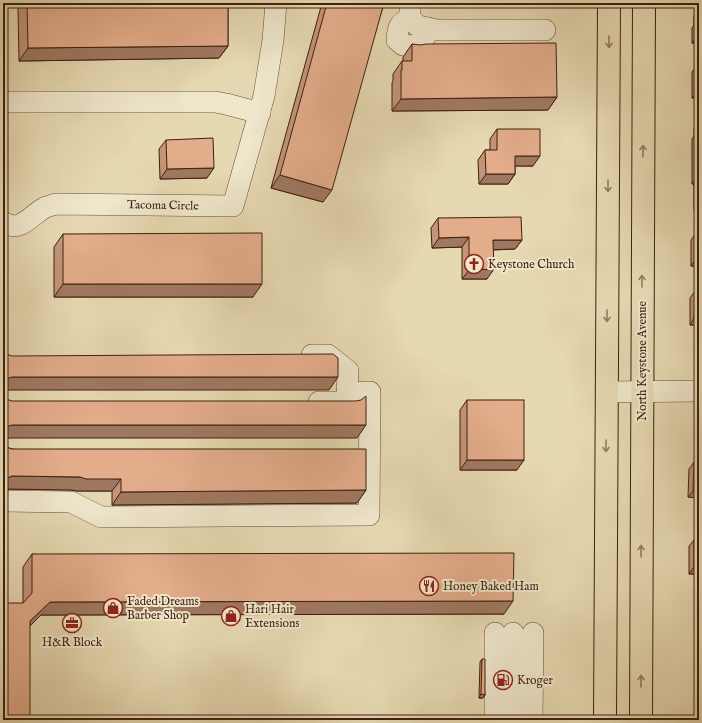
<svg xmlns="http://www.w3.org/2000/svg" width="702" height="723" viewBox="0 0 702 723" font-family="'IM FELL English',serif">
<rect width="100%" height="100%" fill="#e6d8b1"/>
<filter id="stains"><feTurbulence type="fractalNoise" baseFrequency=".005" numOctaves="4"/><feColorMatrix values="0 0 0 0 .2 0 0 0 0 .09 0 0 0 0 .02 0 0 0 .5 -.17"/></filter>
<radialGradient id="worn" r=".72"><stop offset=".6" stop-color="#630" stop-opacity="0"/><stop offset="1" stop-color="#630" stop-opacity=".3"/></radialGradient>
<g fill="none" stroke-linecap="round" stroke-linejoin="round">
<defs>
<g id="minor">
<path d="M410,3V18L418,26L437,30H545"/>
<path d="M410,18C398,24 398,28 397,40L403,45L412,46L419,44L425,37L427,28"/>
<path d="M3,102H215L226,104L260,113"/>
<path d="M3,222C21,234 31,214 46,207C49,206 53,205 56,204L233,206L264,96L273,40L276,3"/>
<path d="M312,355H328L348,371L347,402H319"/>
<path d="M607,392L699,391"/>
<path d="M3,501L71,502L101,517L369,515L370,392L347,393"/>
<path d="M495,720V633"/>
<path d="M513,720V633"/>
<path d="M532,720L533,633"/>
</g>
<g id="major">
<path d="M605,720L609,3"/>
<path d="M641,720L644,3"/>
</g>
</defs>
<!-- minor casing -->
<use href="#minor" stroke="#684e37" stroke-width="22"/>
<!-- major casing -->
<use href="#major" stroke="#3e200e" stroke-width="24"/>
<!-- minor -->
<use href="#minor" stroke="#efe6cc" stroke-width="21"/>
<!-- major -->
<use href="#major" stroke="#e6d8b1" stroke-width="22"/>
</g>
<!-- wall -->
<g fill="#c39478" stroke="#3e200e">
<path d="M21,3H228V46L219,58L19,61L18,7Z"/>
<path d="M322,3H384L323,202L271,188Z"/>
<path d="M699,9V44L692,43V28L694,25V16Z"/>
<path d="M412,44L557,97L548,110L392,111V83L393,81V74L402,61H403V57Z"/>
<path d="M697,65L699,98H692V72Z"/>
<path d="M699,122V266H691V240L696,233H698L699,210H694V184H692V139L694,136V129Z"/>
<path d="M497,129L533,166H515V174L508,184H479L478,160L485,150H490V139Z"/>
<path d="M166,140L207,178L160,179L159,149Z"/>
<path d="M438,218L522,240L515,249L493,250L487,279H462V247L432,248L431,228Z"/>
<path d="M63,234L253,297H54V247Z"/>
<path d="M695,291H699V342H696V325H690V298Z"/>
<path d="M467,400L517,470H460V410Z"/>
<path d="M699,444V498L688,497L689,469L694,462H697V447Z"/>
<path d="M6,447L12,449L366,490L357,503L112,505V491H77L71,490L3,489Z"/>
<path d="M694,540L699,574H689V546Z"/>
<path d="M32,554L504,614L41,615L23,603V567Z"/>
<path d="M482,659L485,695L483,698H479L480,662Z"/>
<path d="M695,713L699,720H691Z"/>
</g>
<!-- shaded-wall -->
<g fill="#9f7861" stroke="#3e200e">
<path d="M696,37H699V44L692,43Z"/>
<path d="M228,46L219,58L19,61L28,48Z"/>
<path d="M697,92H699V98H692Z"/>
<path d="M557,97L548,110L392,111L401,99Z"/>
<path d="M515,156H540L533,166H508Z"/>
<path d="M214,168L207,178L160,179L167,169Z"/>
<path d="M486,174H515L508,184H479Z"/>
<path d="M280,175L332,190L323,202L271,188Z"/>
<path d="M696,177H699L694,184H692Z"/>
<path d="M698,203H699V210H694Z"/>
<path d="M469,237L462,247L432,248L439,238Z"/>
<path d="M493,240H522L515,249L486,250Z"/>
<path d="M696,259H699V266H691Z"/>
<path d="M494,269L487,279H462L469,270Z"/>
<path d="M63,284H262L253,297H54Z"/>
<path d="M694,318H699V321L696,325H690Z"/>
<path d="M699,338V342H696Z"/>
<path d="M12,377H338L329,390H3V382L6,379Z"/>
<path d="M12,425H366L357,438H3V430L6,427Z"/>
<path d="M467,460H524L517,470H460Z"/>
<path d="M12,476L80,477L121,479L112,491H77L71,490L3,489V479Z"/>
<path d="M366,490L357,503L112,505L121,492Z"/>
<path d="M693,491H699V498L688,497Z"/>
<path d="M694,567H699V574H689Z"/>
<path d="M513,601L504,614L41,615L22,634L30,621L50,602Z"/>
<path d="M481,694L485,695L483,698H479Z"/>
</g>
<!-- building -->
<g fill="#e3ac8b" stroke="#3e200e">
<path d="M27,3H228V46L28,48Z"/>
<path d="M327,3H384L332,190L280,175Z"/>
<path d="M699,9V37H696L697,21H698Z"/>
<path d="M556,43L557,97L401,99V70H402V61H412V44L420,45L426,44Z"/>
<rect x="697" y="65" width="2" height="27"/>
<path d="M699,122V203H698L699,177H696V133H699Z"/>
<path d="M497,129H540V156H515V174H486L485,150H497Z"/>
<path d="M213,138L214,168L167,169L166,140Z"/>
<path d="M521,217L522,240H493L494,269L469,270V237L439,238L438,218Z"/>
<path d="M262,233V284H63V234Z"/>
<rect x="696" y="233" width="3" height="26"/>
<path d="M695,291H699V318H694Z"/>
<path d="M3,352L6,354L12,356L333,354L338,358V377H12L6,379L3,382Z"/>
<path d="M366,396V425H12L6,427L3,430V397L6,399L12,401H356L361,400Z"/>
<rect x="467" y="400" width="57" height="60"/>
<path d="M3,445L6,447L12,449H366V490L121,492V479H86L80,477L12,476L5,479H3Z"/>
<path d="M694,462H699V491H693Z"/>
<rect x="694" y="540" width="5" height="27"/>
<path d="M514,553L513,601L50,602L30,621V720H3V603H23L32,593V554Z"/>
<path d="M482,659H485V695L481,694Z"/>
<rect x="695" y="713" width="4" height="7"/>
</g>
<!-- one-way arrows -->
<defs><path id="oneway-shaft" d="M-6 0H5M1.5-3L5.5 0L1.5 3" fill="none" stroke-width="1.6" stroke-linecap="round" stroke-linejoin="round"/></defs>
<g stroke="#927c60">
<use href="#oneway-shaft" transform="translate(609 42) rotate(90)"/>
<use href="#oneway-shaft" transform="translate(643 151) rotate(-90)"/>
<use href="#oneway-shaft" transform="translate(608 186) rotate(90)"/>
<use href="#oneway-shaft" transform="translate(642 281) rotate(-90)"/>
<use href="#oneway-shaft" transform="translate(607 316) rotate(90)"/>
<use href="#oneway-shaft" transform="translate(606 446) rotate(90)"/>
<use href="#oneway-shaft" transform="translate(641 551) rotate(-90)"/>
<use href="#oneway-shaft" transform="translate(641 681) rotate(-90)"/>
</g>
<!-- icons -->
<defs>
<symbol id="church-ring" viewBox="-11 -11 22 22"><circle r="9.5" fill="#efe6cc" stroke="#8f2418" stroke-width="1.5"/><path d="M-1.2-6h2.4v3.5h3.3v2.4h-3.3V6h-2.4V-.1h-3.3v-2.4h3.3Z" fill="#8f2418"/></symbol>
<symbol id="restaurant-ring" viewBox="-11 -11 22 22"><circle r="9.5" fill="#efe6cc" stroke="#8f2418" stroke-width="1.5"/><path d="M-5-6h1v4h1v-4h1v4h1v-4h1v5L-1.5 .5V6h-2V.5L-5-1ZM5-6V6H3V1.5H1.5Q1.5-4 5-6Z" fill="#8f2418"/></symbol>
<symbol id="shop-ring" viewBox="-11 -11 22 22"><circle r="9.5" fill="#efe6cc" stroke="#8f2418" stroke-width="1.5"/><path d="M-5-2.5h2.3a2.7 3.5 0 0 1 5.4 0H5L5.5 6h-11ZM-1.5-2.5h3a1.5 2.3 0 0 0-3 0Z" fill="#8f2418"/></symbol>
<symbol id="office-ring" viewBox="-11 -11 22 22"><circle r="9.5" fill="#efe6cc" stroke="#8f2418" stroke-width="1.5"/><path d="M-6-3h4V-5.5h4V-3h4V5H-6ZM-1-4.5V-3h2v-1.5ZM-6 0V1H6V0Z" fill="#8f2418"/></symbol>
<symbol id="fuel-ring" viewBox="-11 -11 22 22"><circle r="9.5" fill="#efe6cc" stroke="#8f2418" stroke-width="1.5"/><path d="M-5.5-6h7V0h2V4h1.3V-2.5L3-4.5l.8-.8L6-3V5H2.5V1h-1V6h-7ZM-4.2-4.7v3.2H.2V-4.7Z" fill="#8f2418"/></symbol>
</defs>
<g fill-rule="evenodd">
<use href="#church-ring" x="463" y="253" width="22" height="22"/>
<use href="#restaurant-ring" x="418" y="575" width="22" height="22"/>
<use href="#shop-ring" x="102" y="597" width="22" height="22"/>
<use href="#shop-ring" x="220" y="605" width="22" height="22"/>
<use href="#office-ring" x="61" y="612" width="22" height="22"/>
<use href="#fuel-ring" x="492" y="669" width="22" height="22"/>
</g>
<g text-anchor="middle" stroke-width="4" stroke-linejoin="round" paint-order="stroke">
<!-- street labels -->
<g font-size="12" fill="#3e200e" stroke="#efe6cc">
<text transform="translate(163 205) rotate(1)" y="4">Tacoma Circle</text>
<text transform="translate(642 361) rotate(-90)" y="4">North Keystone Avenue</text>
</g>
<!-- poi labels -->
<g font-size="12" fill="#3e200e" stroke="#efe6cc" text-anchor="start">
<text x="488" y="268">Keystone Church</text>
<text x="443" y="590">Honey Baked Ham</text>
<text x="127" y="605">Faded Dreams<tspan x="127" dy="14">Barber Shop</tspan></text>
<text x="245" y="613">Hari Hair<tspan x="245" dy="14">Extensions</tspan></text>
<text x="72" y="646" text-anchor="middle">H&amp;R Block</text>
<text x="517" y="684">Kroger</text>
</g>
</g>
<!-- margin -->
<rect width="702" height="723" fill="none" stroke="#e6d8b1" stroke-width="16"/>
<rect x="4" y="4" width="694" height="715" fill="none" stroke="#3e200e" stroke-width="2"/>
<rect x="8" y="8" width="686" height="707" fill="none" stroke="#3e200e"/>
<rect width="100%" height="100%" filter="url(#stains)"/>
<rect width="100%" height="100%" fill="url(#worn)"/>
</svg>
